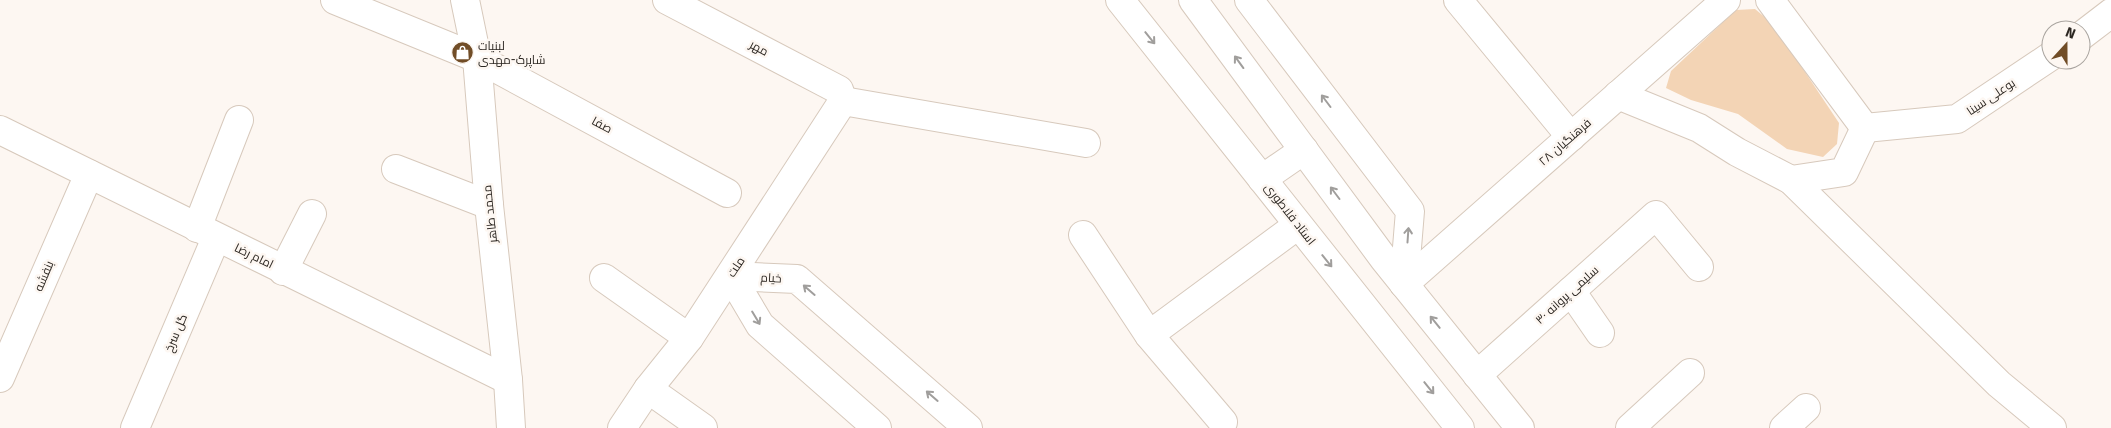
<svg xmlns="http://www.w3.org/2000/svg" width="2111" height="428" viewBox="0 0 2111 428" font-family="'Fira Sans',Cairo,sans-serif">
<rect width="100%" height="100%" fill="#fdf7f2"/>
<!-- green -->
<path fill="#f3d4b5" d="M1755,9L1773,24L1839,123L1837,144L1823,157L1787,149L1738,114L1691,100L1666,88L1671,71L1736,10Z"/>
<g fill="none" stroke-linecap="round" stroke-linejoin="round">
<defs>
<g id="minor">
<path d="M335,0L477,58L727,193"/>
<path d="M667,0L839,90L843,101"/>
<path d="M1249,0L1410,211L1404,284"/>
<path d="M1458,0L1571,137"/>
<path d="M1770,0L1865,128"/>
<path d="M2081,36L2111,13"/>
<path d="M1618,95L1699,128L1737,152L1791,180L1844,172L1865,128"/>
<path d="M843,101L1086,143"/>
<path d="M1865,128L1957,119L2051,56"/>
<path d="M0,130L508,380"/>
<path d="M396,169L489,205"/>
<path d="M1791,180L1999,384L2052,428"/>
<path d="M197,228L239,120"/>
<path d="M1083,235L1149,335L1223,422"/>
<path d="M283,271L312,214"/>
<path d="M731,276L797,279L968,428"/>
<path d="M731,276L760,325L877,428"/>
<path d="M604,278L689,338"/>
<path d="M1404,284L1726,0"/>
<path d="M1571,291L1600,333"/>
<path d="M1149,335L1298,225"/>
<path d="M1477,375L1656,215L1699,267"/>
<path d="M0,378L89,174"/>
<path d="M648,389L703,428"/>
<path d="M135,428L216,238"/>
<path d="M622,428L648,389L689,338L843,101"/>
<path d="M1630,428L1690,373"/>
<path d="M1784,428L1806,408"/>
</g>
<g id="major">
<path d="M465,0L477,58L489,205L508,380L511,428"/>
<path d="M1120,0L1460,428"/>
<path d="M1193,0L1384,259L1520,428"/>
<path d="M1262,179L1304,150"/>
</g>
</defs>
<!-- minor casing -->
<use href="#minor" stroke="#d7c9bc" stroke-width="30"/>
<!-- major casing -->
<use href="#major" stroke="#d7c9bc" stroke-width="30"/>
<!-- minor -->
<use href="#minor" stroke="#fff" stroke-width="28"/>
<!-- major -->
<use href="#major" stroke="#fff" stroke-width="28"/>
</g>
<!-- one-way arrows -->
<defs><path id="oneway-shaft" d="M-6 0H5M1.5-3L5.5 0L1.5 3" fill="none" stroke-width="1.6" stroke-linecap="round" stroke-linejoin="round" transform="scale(1.25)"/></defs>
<g stroke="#a09e9c">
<use href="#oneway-shaft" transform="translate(1150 38) rotate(51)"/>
<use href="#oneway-shaft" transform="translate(1239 62) rotate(-126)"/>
<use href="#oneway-shaft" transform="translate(1326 101) rotate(-127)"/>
<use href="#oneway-shaft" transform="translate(1335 193) rotate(-127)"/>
<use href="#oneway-shaft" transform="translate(1408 235) rotate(-86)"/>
<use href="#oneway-shaft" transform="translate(1327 261) rotate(51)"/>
<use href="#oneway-shaft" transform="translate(809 290) rotate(-139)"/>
<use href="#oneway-shaft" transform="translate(756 318) rotate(59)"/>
<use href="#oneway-shaft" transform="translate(1435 322) rotate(-129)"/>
<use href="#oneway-shaft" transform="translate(1429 388) rotate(51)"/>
<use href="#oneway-shaft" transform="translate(932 396) rotate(-139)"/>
</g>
<!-- icons -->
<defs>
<symbol id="shop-disc" viewBox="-11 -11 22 22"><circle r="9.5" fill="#714d27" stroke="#fdf7f2"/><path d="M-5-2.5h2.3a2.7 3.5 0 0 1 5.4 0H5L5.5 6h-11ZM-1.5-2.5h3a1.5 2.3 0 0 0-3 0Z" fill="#fff"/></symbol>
</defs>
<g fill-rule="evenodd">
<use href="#shop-disc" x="450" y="40" width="25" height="25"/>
</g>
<g text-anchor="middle" stroke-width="5" stroke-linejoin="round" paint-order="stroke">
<!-- poi labels -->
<g font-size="12" fill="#2c2722" stroke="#fdf7f2" text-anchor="start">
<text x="478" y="50">لبنیات<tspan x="478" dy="14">شاپرک-مهدی</tspan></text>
</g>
<!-- street labels -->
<g font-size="12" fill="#2c2722" stroke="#fdf7f2">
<text transform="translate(759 48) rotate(28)" y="4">مهر</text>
<text transform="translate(1991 97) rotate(-34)" y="4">بوعلی سینا</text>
<text transform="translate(602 125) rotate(28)" y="4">صفا</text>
<text transform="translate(1565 142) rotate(-41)" y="4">فرهنگیان ۲۸</text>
<text transform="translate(490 214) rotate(-96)" y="4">محمد طاهر</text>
<text transform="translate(1290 214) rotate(52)" y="4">استاد فلاطوری</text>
<text transform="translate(254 256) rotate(26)" y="4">امام رضا</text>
<text transform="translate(736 267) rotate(-57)" y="4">ملت</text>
<text transform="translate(44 276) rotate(-67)" y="4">بنفشه</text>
<text transform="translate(771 278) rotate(3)" y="4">خیام</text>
<text transform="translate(1567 295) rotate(-42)" y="4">سلیمی پروانه ۳۰</text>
<text transform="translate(176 333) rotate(-67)" y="4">گل سرخ</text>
</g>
</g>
<!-- north arrow -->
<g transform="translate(2066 45) rotate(21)"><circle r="24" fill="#fdf7f2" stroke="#a9a49f"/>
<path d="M0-4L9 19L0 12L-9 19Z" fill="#714d27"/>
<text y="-8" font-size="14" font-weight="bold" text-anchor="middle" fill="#2c2722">N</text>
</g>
</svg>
